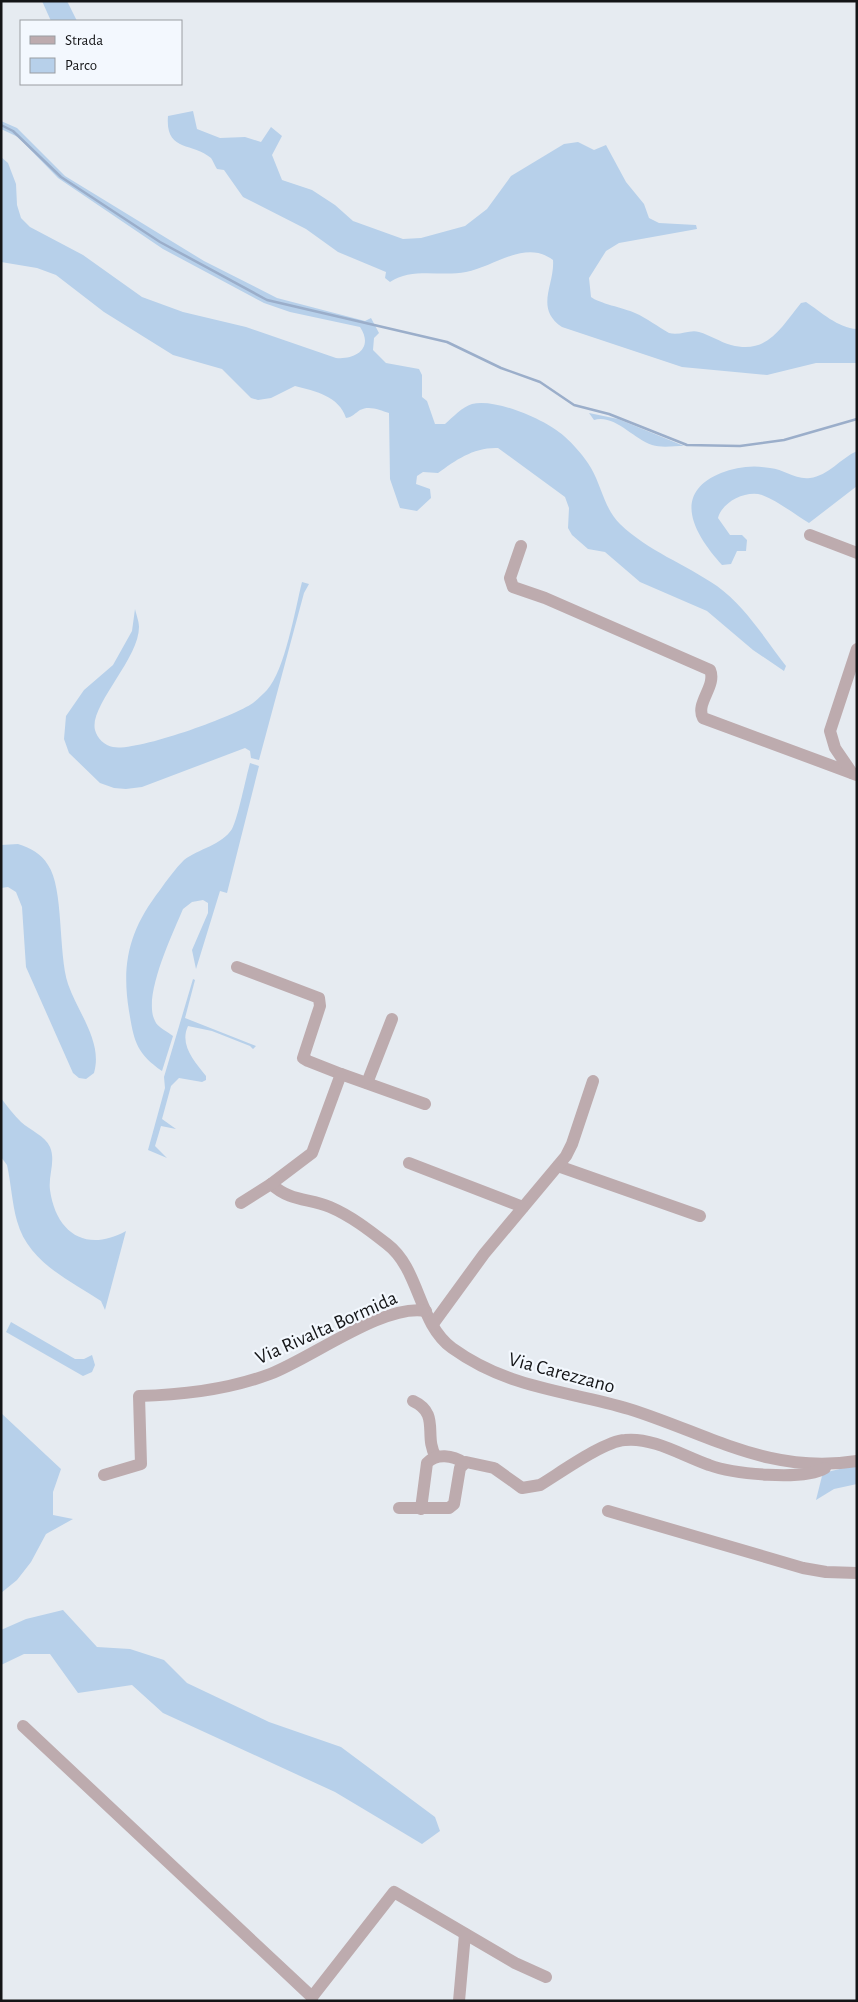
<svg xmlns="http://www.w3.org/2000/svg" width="858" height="2002" viewBox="0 0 858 2002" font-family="'Alegreya Sans',sans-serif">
<rect width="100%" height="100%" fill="#e6ebf1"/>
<!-- green -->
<g fill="#b7d0ea">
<path d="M42,1H67L77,21H51Z"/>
<path d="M193,111L197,129L220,138L245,137L261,142L271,127L282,136L272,155L282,180L312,190L335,205L353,221L403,239L421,238L465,226L487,209L511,176L564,144L578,142L594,150L606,145L626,182L644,204L649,218L659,223L696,225L697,229L619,243L606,251L589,278L591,297C598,303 624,308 635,313C647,318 658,327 669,333C680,336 690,329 699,332C710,335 720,342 731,345C768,355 781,327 801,303L806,302C821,312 838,328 857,329V363H816L767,375L682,367L562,327C534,308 555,285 553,260C525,239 494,267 466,272C441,277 412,267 390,282L385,278L386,272L338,252L306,229L243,197L224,170L217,169C215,166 213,161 211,158C192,142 165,152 168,116Z"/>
<path d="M1,121L17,128L65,176L204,261L277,298L365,321L371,318L379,333L374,338L373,350L386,363L419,369L422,375V397L427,401L435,424H445C453,417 462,407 472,404C496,398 546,420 564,436C574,445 584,456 591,468C602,487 604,508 620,524C648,551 685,564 717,586C745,606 765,639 786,666L784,671L753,650L707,611L640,582L605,552L588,549L572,535L568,528L569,508L565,497L498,448C474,447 456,460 438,473L423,472L417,476L416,484L430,489L431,498L417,511L400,508L390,479L389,413C380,410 369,405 360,410C355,413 353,417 346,418C339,396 315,391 295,386L271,398L258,400L251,398L222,369L173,355L104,312L56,275L37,268L1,262V157L8,163L16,184L17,205L21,218L30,227L83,255L142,297L183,312L246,327L336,358C356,360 374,348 360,327L290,312L264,303L163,249L58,178L18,137L1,129Z"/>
<path d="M589,413L618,419L684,446C674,446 661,448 652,445C633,439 615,414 594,420Z"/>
<path d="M857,451V486L809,523C794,514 778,501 762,495C746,490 722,502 718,518L730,535H742L747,540L746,551H737L731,564L722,565C695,535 670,494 721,473C736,467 753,465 770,468C784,469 795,480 810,478C828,476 841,458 857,451Z"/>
<path d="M302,582L309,584L304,593L259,760L251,758L250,751L245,748L142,787L126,789L114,788L100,783L69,753L64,739L66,716L84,690L113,665L132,631L135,609C136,614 139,621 139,627C139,659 89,706 95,730C97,738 105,746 113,747C136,752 233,717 253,703C258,699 263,694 267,690C285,670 295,610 302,582Z"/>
<path d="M250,763L259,766L227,893L220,891L196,969L192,950L208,913V903L203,900L192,902L183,909C173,933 142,997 155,1021C157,1027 168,1032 173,1036L162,1071C136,1053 134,1041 129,1011C121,962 130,929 160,890C167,880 175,869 184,860C198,849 222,845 232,829C238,818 246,777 250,763Z"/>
<path d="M18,844C30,848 41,853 48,865C64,888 58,953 68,984C78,1013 103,1042 94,1073L86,1079L79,1078L73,1073L26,967L22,907L16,892L8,887L1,888V845Z"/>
<path d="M193,979L195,980L185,1018L256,1046L253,1049L250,1046L212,1031L188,1026C179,1045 195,1062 206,1076V1080L202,1082L179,1078L171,1086L162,1119L176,1129L161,1126L155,1146L167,1158L148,1150L165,1088L164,1077Z"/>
<path d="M1,1098C7,1106 14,1115 21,1122C30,1130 45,1136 50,1147C56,1161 48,1176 50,1190C56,1233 86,1253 126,1231L105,1310L101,1301C69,1280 28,1262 17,1221C12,1203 11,1183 7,1165L1,1157Z"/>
<path d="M11,1322L75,1359H84L92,1355L95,1365L92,1372L83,1376L6,1332Z"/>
<path d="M1,1413L61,1469L53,1492V1515L73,1519L46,1534L31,1562L17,1580L1,1593Z"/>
<path d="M857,1465V1484L834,1489L816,1500L822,1476L827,1472Z"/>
<path d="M63,1610L97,1647L130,1649L164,1660L187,1683L269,1722L341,1747L435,1817L440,1831L422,1844L335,1792L163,1713L132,1685L78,1693L50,1654H24L1,1665V1630L26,1619Z"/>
</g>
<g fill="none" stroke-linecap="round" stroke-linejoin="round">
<!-- stream -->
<path stroke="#9baeca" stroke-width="2.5" d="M1,125L13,131L61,177L160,242L267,300L447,342L501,368L540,382L574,405L609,414L687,445L740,446L784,440L857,419"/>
<!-- minor -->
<g stroke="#bdabae" stroke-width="12">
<path d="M810,535L857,553"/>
<path d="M521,546L510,578L513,587L545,598L710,670C717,686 695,703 703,718L857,775"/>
<path d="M852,773L835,748L830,731L857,649"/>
<path d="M237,967L319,998L320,1006L303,1058L308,1061L341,1074"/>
<path d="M367,1083L392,1019"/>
<path d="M409,1163L523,1207"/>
<path d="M558,1166L700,1216"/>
<path d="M271,1184C291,1202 308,1198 330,1207C351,1216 369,1230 387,1244C420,1269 418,1323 452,1348C509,1389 565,1390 629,1409C709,1434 769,1475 857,1461"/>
<path d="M241,1203L271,1184L312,1153L341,1074L425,1104"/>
<path d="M433,1324L484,1254L566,1156L572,1144L593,1081"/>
<path d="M413,1401C441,1414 423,1436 436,1457"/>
<path d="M104,1475L141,1464L139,1396C184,1395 227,1390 270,1374C312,1358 384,1303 426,1311"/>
<path d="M399,1508H449L454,1504L460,1468L466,1462L494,1468L522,1488L540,1485C560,1473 604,1441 625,1440C653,1437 683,1456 709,1465C733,1474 803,1481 825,1468"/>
<path d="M421,1509L427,1463C436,1453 453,1455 464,1463"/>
<path d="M608,1511L803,1568L826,1572L857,1573"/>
<path d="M23,1726L312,1997V2001"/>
<path d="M312,1997L394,1892L515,1963L546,1977"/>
<path d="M459,2001L465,1934"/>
</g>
</g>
<g text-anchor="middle" stroke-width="4.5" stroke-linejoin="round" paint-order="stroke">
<!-- street labels -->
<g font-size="20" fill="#141517" stroke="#f3f8fe">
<text transform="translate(326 1327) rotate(-24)" y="7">Via Rivalta Bormida</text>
<text transform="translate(562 1372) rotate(15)" y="7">Via Carezzano</text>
</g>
</g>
<!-- border -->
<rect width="858" height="2002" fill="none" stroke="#141517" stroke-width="5"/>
<!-- legend -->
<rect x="20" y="20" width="162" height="65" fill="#f3f8fe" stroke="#9a9da2"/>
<rect x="30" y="36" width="25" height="8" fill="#bdabae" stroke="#9a9da2"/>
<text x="65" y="45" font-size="15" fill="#141517">Strada</text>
<rect x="30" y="58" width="25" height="15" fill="#b7d0ea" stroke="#9a9da2"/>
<text x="65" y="70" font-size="15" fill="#141517">Parco</text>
</svg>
